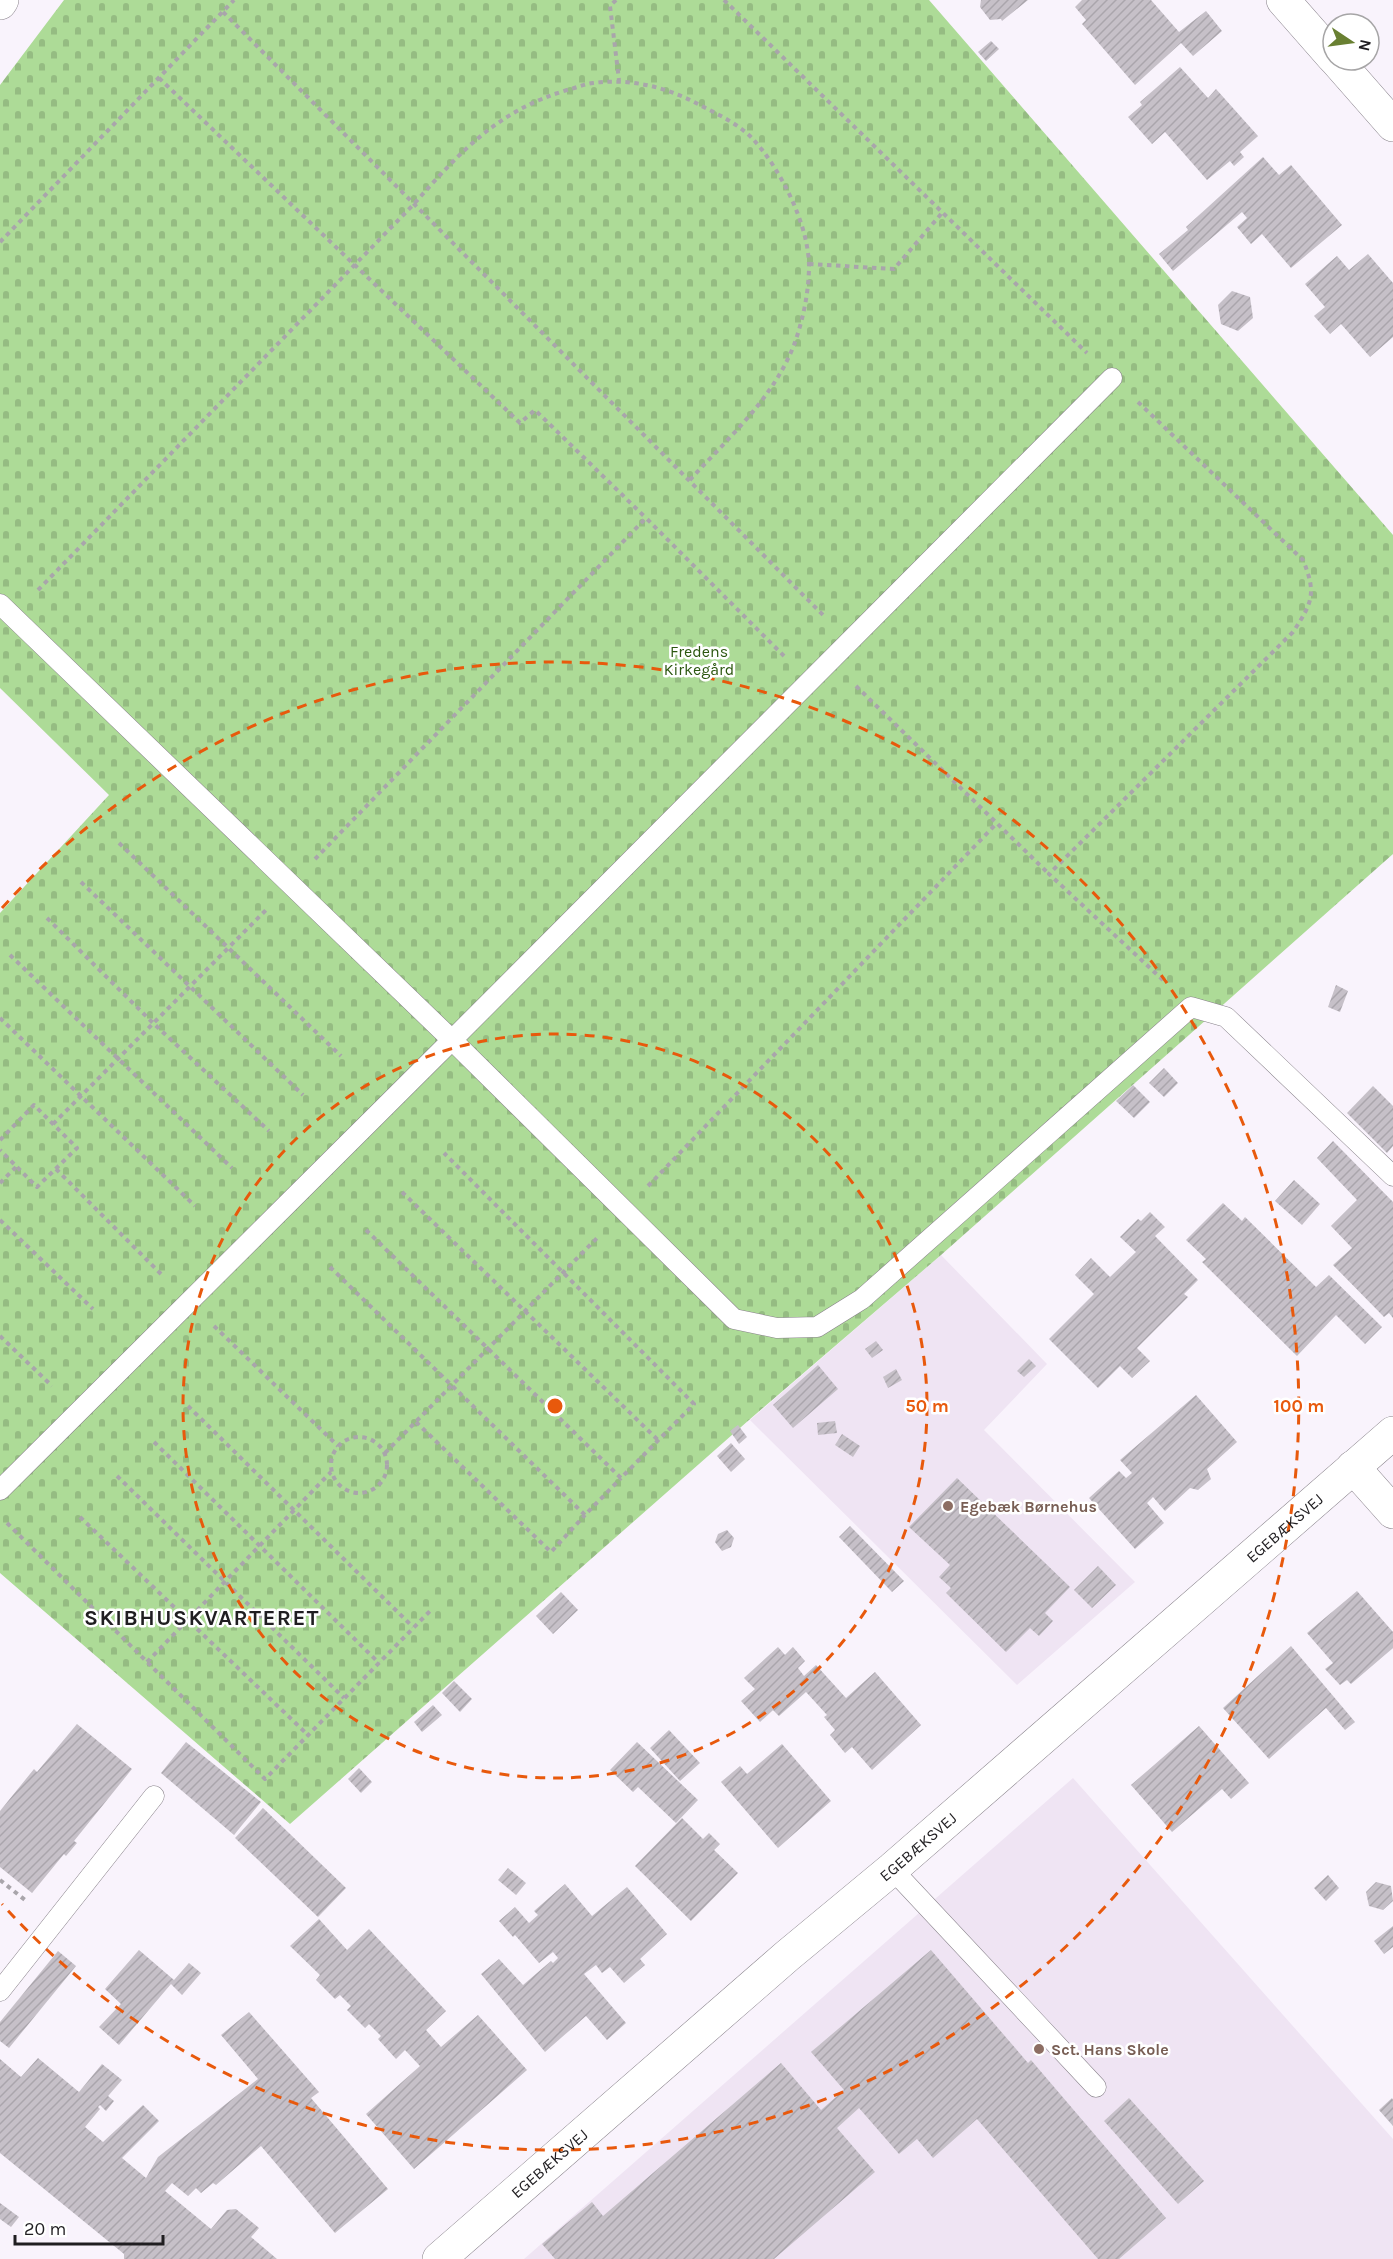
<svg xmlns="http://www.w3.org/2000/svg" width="1393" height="2259" viewBox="0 0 1393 2259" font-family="Karla,sans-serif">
<defs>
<pattern id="cemetery-stones" width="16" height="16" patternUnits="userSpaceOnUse" patternTransform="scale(1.5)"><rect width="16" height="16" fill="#addb97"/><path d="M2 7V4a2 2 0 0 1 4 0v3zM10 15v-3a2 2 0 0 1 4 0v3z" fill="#95bc82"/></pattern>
<pattern id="building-hatch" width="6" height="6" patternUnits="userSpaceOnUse" patternTransform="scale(1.5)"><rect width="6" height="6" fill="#c6c0c8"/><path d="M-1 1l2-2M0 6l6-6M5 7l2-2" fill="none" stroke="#aaa5ac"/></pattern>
</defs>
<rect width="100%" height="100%" fill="#f9f3fc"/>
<!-- built -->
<g fill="#efe4f3">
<path d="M941,1255L1047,1364L984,1430L1135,1582L1017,1685L750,1420Z"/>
<path d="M1073,1778L1393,2139V2259H524Z"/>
</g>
<!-- cemetery -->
<path fill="url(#cemetery-stones)" d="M64,0H929L1393,535V854L941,1255L749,1420L290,1824L0,1573V913L109,795L0,688V85Z"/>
<!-- building -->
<g fill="url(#building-hatch)">
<path d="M981,0H1028L1002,21L1001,19L990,20L980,7Z"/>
<path d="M1082,0H1151L1179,32L1206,11L1222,31L1193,56L1181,43L1135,85L1082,24L1086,20L1075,7Z"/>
<path d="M991,41L999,49L986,61L978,52Z"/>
<path d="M1180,67L1208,98L1216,89L1258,136L1240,152L1244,157L1234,166L1230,161L1207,180L1165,132L1152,144L1128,117L1142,105L1140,102Z"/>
<path d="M1263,157L1279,175L1291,165L1342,225L1291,268L1262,234L1251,244L1237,227L1247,218L1242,212L1173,271L1159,254L1188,230L1186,227Z"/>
<path d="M1368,254L1393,283V337L1370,357L1341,324L1330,334L1314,316L1325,307L1305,284L1337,256L1349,270Z"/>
<path d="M1232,291L1250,297L1253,318L1238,331L1221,324L1218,305Z"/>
<path d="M1336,985L1348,991L1340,1012L1328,1007Z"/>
<path d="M1164,1068L1178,1083L1164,1097L1149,1083Z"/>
<path d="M1133,1085L1150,1102L1134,1118L1116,1101Z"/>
<path d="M1373,1086L1393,1106V1146L1387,1153L1347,1113Z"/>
<path d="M1333,1141L1393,1202V1318L1389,1313L1384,1317L1333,1265L1352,1248L1331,1226L1357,1200L1317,1158Z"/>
<path d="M1294,1180L1320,1204L1302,1225L1275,1201Z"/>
<path d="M1223,1203L1242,1221L1245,1217L1316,1287L1329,1275L1382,1327L1365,1344L1336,1315L1297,1356L1202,1262L1206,1259L1186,1240Z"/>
<path d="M1150,1212L1165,1227L1155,1236L1198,1280L1184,1294L1188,1297L1137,1348L1150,1361L1132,1378L1120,1366L1098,1388L1049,1339L1094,1294L1075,1275L1091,1258L1110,1277L1136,1252L1120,1237L1138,1219L1141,1221Z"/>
<path d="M876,1341L883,1350L872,1358L865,1349Z"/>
<path d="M1029,1359L1036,1366L1024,1377L1017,1371Z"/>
<path d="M818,1365L838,1389L793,1428L773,1405Z"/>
<path d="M896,1369L902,1380L888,1388L883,1377Z"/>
<path d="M1196,1395L1237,1442L1207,1469L1211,1479L1198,1490L1190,1488L1165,1511L1153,1497L1147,1503L1164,1523L1135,1549L1089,1498L1119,1471L1126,1478L1132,1473L1120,1460Z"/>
<path d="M835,1421L837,1433L818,1435L817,1423Z"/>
<path d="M738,1425L747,1437L739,1444L730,1431Z"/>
<path d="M842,1434L860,1446L853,1457L835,1445Z"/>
<path d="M731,1443L745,1459L731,1472L717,1456Z"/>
<path d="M957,1478L1070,1587L1045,1613L1053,1621L1039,1636L1030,1628L1006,1652L946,1593L951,1588L939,1577L950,1565L909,1527Z"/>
<path d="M850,1526L904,1581L892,1592L839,1537Z"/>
<path d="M727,1530L734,1538L731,1547L722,1551L715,1542L718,1534Z"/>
<path d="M1098,1566L1116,1585L1092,1608L1074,1590Z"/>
<path d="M1357,1591L1393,1632V1648L1351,1684L1347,1680L1340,1685L1325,1669L1333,1663L1307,1633Z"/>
<path d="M561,1592L578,1610L553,1634L536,1616Z"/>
<path d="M1291,1646L1355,1722L1345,1730L1326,1708L1269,1759L1223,1708Z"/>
<path d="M778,1647L785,1655L793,1647L805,1661L798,1668L804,1676L816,1665L846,1698L875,1672L921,1725L872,1770L852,1747L845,1753L830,1735L835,1730L824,1717L827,1715L806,1692L779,1716L773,1710L760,1722L741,1701L755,1689L744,1678Z"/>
<path d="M454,1681L472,1699L460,1712L442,1693Z"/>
<path d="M433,1705L442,1715L422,1732L414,1722Z"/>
<path d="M77,1724L132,1769L74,1841L77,1843L66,1856L64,1854L32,1893L0,1867V1811L34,1769L37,1772Z"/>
<path d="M1199,1726L1249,1783L1231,1799L1222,1789L1172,1832L1131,1785Z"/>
<path d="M669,1730L700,1763L680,1781L650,1748Z"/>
<path d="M186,1742L261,1802L234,1835L161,1773Z"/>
<path d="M637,1742L698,1800L676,1823L638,1787L633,1792L610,1770Z"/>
<path d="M782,1744L831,1801L778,1848L721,1782L740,1766L747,1774Z"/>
<path d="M359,1768L372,1782L361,1793L348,1779Z"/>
<path d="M263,1808L346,1888L318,1917L235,1838Z"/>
<path d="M682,1818L703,1839L709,1833L720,1844L714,1850L738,1873L691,1921L635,1866Z"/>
<path d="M508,1868L526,1883L516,1895L498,1880Z"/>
<path d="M1328,1875L1339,1888L1326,1901L1314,1888Z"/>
<path d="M1376,1882L1391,1886L1393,1901L1383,1910L1369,1906L1366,1892Z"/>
<path d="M565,1884L592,1916L627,1887L667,1934L640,1959L645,1965L624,1983L610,1967L602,1973L596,1965L584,1974L626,2023L607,2040L586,2016L545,2052L481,1974L499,1959L523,1985L551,1961L553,1963L558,1958L553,1952L539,1963L515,1935L513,1937L499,1921L515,1907L529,1923L538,1915L534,1911Z"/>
<path d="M319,1919L347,1950L369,1929L446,2011L426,2030L441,2047L478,2015L527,2070L414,2169L366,2114L420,2066L405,2050L396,2059L378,2039L381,2036L369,2024L365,2028L347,2010L351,2006L340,1995L335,1999L316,1980L320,1975L290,1946Z"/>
<path d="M1393,1926V1947L1384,1954L1374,1941Z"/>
<path d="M139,1950L174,1980L189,1963L201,1973L182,1995L171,1984L119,2045L99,2027L121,2004L105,1989Z"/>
<path d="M931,1950L1028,2063L1031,2060L1166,2218L1119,2259H1098L977,2119L933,2158L917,2139L899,2154L859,2108L837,2128L875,2172L774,2259H555L542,2244L592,2202L603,2216L781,2063L821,2110L844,2090L811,2052Z"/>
<path d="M58,1951L76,1966L9,2048L0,2041V2022Z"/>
<path d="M249,2012L319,2092L311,2098L388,2189L335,2233L261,2146L216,2185L213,2183L201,2193L196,2188L188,2196L172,2183L165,2191L211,2229L227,2210L236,2209L259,2228L251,2237L277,2259H124V2254L0,2153V2059L21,2077L38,2058L79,2092L102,2064L122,2080L108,2096L114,2101L106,2111L100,2105L98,2107L100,2109L85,2127L103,2142L143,2105L159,2121L122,2158L146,2178L158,2157L258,2079L221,2035Z"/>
<path d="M1129,2098L1204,2181L1178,2204L1104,2121Z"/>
<path d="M1392,2098L1393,2100V2126L1379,2110Z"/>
<path d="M0,2203L19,2217L11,2227L0,2219Z"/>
</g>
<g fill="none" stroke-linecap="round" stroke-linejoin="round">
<defs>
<g id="lane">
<path d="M0,604L452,1040L734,1319L777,1328L817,1327L862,1299L1191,1007L1226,1017L1393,1176"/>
<path d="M0,1490L452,1040L1112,378"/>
<path d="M892,1869L1096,2087"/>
<path d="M0,1991L154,1796"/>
</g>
<g id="street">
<path d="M0,3L2,0"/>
<path d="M1353,1467L1393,1512"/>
<path id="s1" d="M439,2259L787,1956L892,1869L1393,1433"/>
</g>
<g id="secondary">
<path d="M1283,0L1333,57"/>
<path d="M1336,60L1393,125"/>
</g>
</defs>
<!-- lane casing -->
<use href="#lane" stroke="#88828a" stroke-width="21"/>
<!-- street casing -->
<use href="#street" stroke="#88828a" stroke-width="34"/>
<!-- secondary casing -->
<use href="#secondary" stroke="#88828a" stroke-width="34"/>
<!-- path -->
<g stroke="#a9a5ab" stroke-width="4" stroke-dasharray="4.5 4.5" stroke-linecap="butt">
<path d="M616,0L610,6L619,80"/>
<path d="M724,0L1087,353"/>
<path d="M223,12L823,615"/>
<path d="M159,78L520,423L535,410L646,518"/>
<path d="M0,242L234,0"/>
<path d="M809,264L894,269L942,213"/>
<path d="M1138,402L1303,560C1317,594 1312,603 1293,632L1049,874L1164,981"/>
<path d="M38,590L413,205C460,152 497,111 567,90C576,88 584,84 593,83C630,78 666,87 698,104C717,114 737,123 752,138C780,168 808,223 809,265C809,292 803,320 794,345C773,399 727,439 689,481"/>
<path d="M856,686L1049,874"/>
<path d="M119,843L341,1056"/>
<path d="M315,859L646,518L784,656"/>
<path d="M81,882L303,1095"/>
<path d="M47,918L153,1023L269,1131"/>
<path d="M10,955L232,1168"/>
<path d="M0,1018L195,1206"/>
<path d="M53,1124L266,910"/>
<path d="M0,1140L34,1105L77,1148L37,1187L0,1150"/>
<path d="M56,1169L164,1277"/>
<path d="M0,1183L16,1167"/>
<path d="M648,1186L997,823"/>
<path d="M402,1192L658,1440"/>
<path d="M0,1220L93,1309"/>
<path d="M366,1230L621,1478L694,1404L444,1153"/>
<path d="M330,1267L585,1515L621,1478"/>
<path d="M214,1326L338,1446"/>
<path d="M0,1336L52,1386"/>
<path d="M188,1406L413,1627"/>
<path d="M416,1422L551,1552L585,1515"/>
<circle cx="359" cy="1465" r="28"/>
<path d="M154,1442L379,1663"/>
<path d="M385,1453L599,1236"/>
<path d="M117,1476L344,1698"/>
<path d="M80,1517L308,1735"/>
<path d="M7,1523L265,1779L430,1611"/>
<path d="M147,1662L331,1472"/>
<path d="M0,1880L25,1900"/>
</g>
<!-- lane -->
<use href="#lane" stroke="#fff" stroke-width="20"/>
<!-- street -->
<use href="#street" stroke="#fff" stroke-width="33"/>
<!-- secondary -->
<use href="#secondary" stroke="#fff" stroke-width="33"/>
</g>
<!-- distance rings -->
<g fill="none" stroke="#e8590c" stroke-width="3" stroke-dasharray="10 8">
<circle cx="555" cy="1406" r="372"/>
<path d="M2 908A744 744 0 1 1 2 1904"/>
</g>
<!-- markers -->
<g fill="#8d6e63" stroke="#fff" stroke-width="2">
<circle cx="948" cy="1506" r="6"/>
<circle cx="1039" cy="2049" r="6"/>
</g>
<g text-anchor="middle" stroke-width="5" stroke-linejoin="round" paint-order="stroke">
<!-- park labels -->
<g font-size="16" fill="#2c5710" stroke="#fff">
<text x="699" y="657">Fredens<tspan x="699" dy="18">Kirkegård</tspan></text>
</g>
<!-- education labels -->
<g font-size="16" font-weight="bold" fill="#785e54" stroke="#fff" text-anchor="start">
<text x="960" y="1512">Egebæk Børnehus</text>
<text x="1051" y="2055">Sct. Hans Skole</text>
</g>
<!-- street labels -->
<g font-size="16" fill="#201e21" stroke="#fff">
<text dy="6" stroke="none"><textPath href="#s1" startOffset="1118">EGEBÆKSVEJ</textPath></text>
<text dy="6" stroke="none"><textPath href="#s1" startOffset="632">EGEBÆKSVEJ</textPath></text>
<text dy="6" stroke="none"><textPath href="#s1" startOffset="146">EGEBÆKSVEJ</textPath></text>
</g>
<!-- district labels -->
<g font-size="22" font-weight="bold" letter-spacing="1.5" fill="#201e21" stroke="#fff">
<text x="202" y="1625">SKIBHUSKVARTERET</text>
</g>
</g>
<circle cx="555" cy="1406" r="9" fill="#e8590c" stroke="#fff" stroke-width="3"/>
<g font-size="18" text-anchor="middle" font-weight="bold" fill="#e8590c" stroke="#fff" stroke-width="5" stroke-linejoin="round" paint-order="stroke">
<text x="927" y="1412">50 m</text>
<text x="1299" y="1412">100 m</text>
</g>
<!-- north arrow -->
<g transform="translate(1351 42) rotate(103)"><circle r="28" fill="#ffffff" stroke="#a6a5a6" stroke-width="1.5"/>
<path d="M0-4.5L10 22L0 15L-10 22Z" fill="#698032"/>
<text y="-9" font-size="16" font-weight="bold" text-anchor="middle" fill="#201e21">N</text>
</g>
<!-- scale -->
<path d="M15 2235v9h148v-9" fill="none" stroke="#201e21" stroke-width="3"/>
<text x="24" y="2235" font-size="18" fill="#201e21" stroke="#ffffff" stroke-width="4.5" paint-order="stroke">20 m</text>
</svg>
